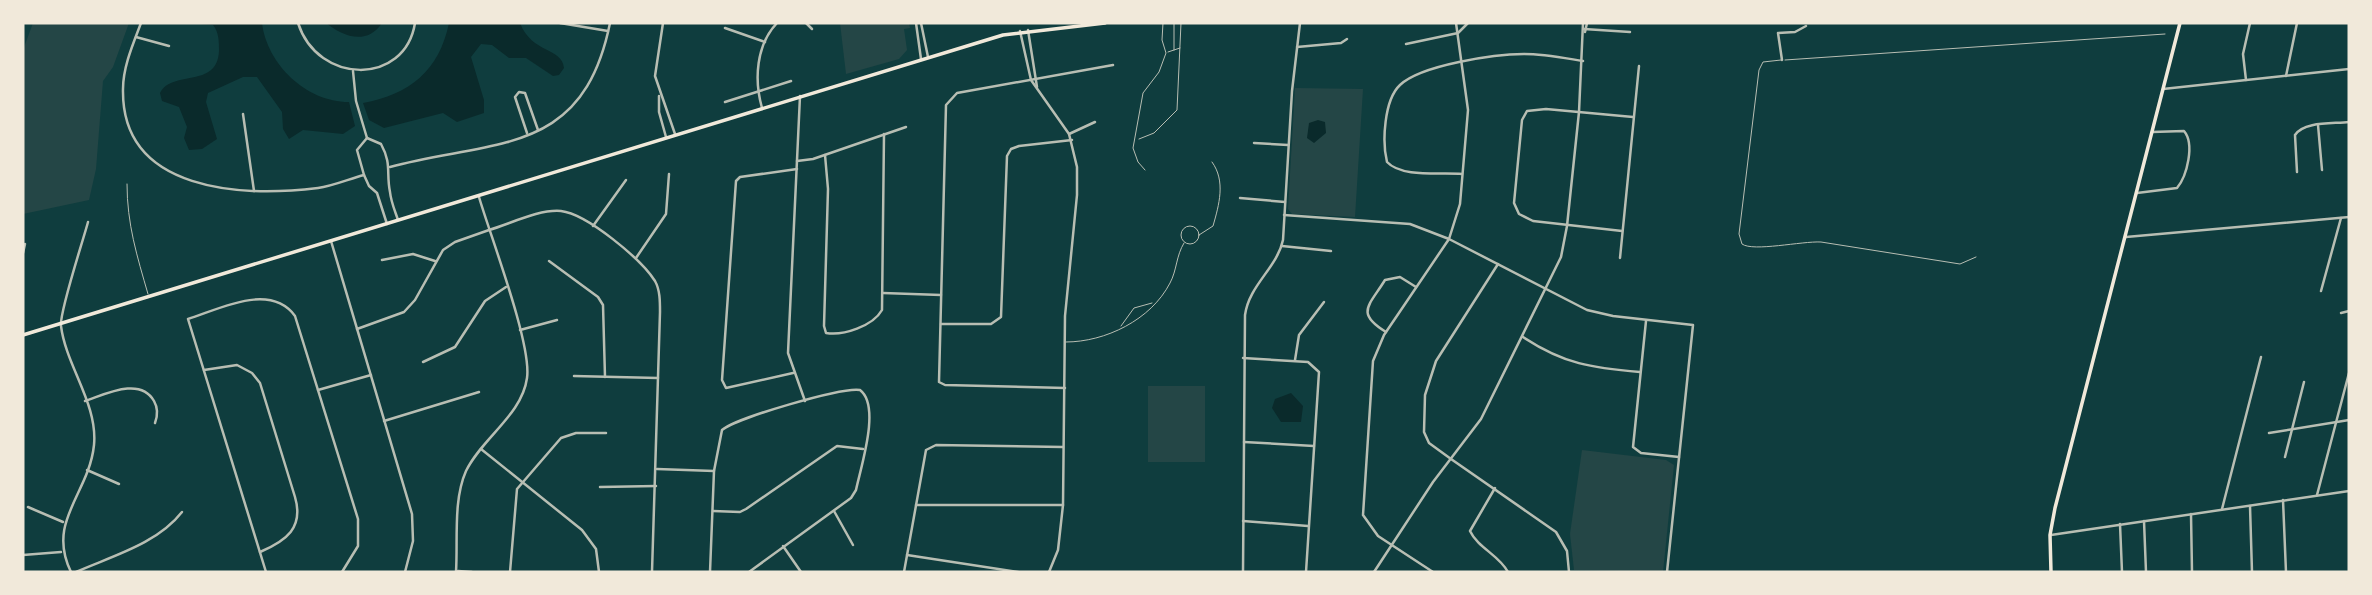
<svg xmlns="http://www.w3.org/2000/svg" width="2372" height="595" viewBox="0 0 2372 595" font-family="Jost,sans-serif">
<rect width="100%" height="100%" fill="#0f3d3e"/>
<!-- green -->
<g fill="#244646">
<path d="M33,23H129L113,67L103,81L96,169L89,200L23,214V50Z"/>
<path d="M840,23H909L910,28L904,29L907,50L899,59L846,74Z"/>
<path d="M1295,88L1363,89L1355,217L1292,214L1288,209Z"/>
<rect x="1148" y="386" width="57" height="76"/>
<path d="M1582,450L1666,460L1674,465L1663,572L1574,570L1570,534Z"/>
</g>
<!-- water -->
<g fill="#0a2a2b">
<path d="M186,23H262C267,64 306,102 349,102L355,126L343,134L303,130L289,139L283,129L282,112L257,77H243L208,93L206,102L217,139L202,149L189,150L184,138L187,127L179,107L162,101L160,93C173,69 217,89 219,51C219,42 219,32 213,25Z"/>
<path d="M326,23H382C366,47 341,35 326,23Z"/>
<path d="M449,23H520C532,54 562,47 564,68L559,75L553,76L526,58H509L492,45L481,44L471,57L484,100V113L457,122L443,113L384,128L369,120L363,103C410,94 439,71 449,23Z"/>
<path d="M1318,120L1325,122L1326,133L1314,143L1307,138L1309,123Z"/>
<path d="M1291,393L1303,406L1301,422H1281L1272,408L1275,399Z"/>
</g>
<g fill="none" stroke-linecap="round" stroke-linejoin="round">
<!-- service -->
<g stroke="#b8beb3" stroke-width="1">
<path d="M1174,23V50"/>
<path d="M1168,52L1180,48"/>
<path d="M1781,60L1763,62L1759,70L1739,234L1742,244C1753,252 1802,241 1821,242L1960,264L1976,257"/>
<path d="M1785,60L2165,34"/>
<path d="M1139,139L1154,133L1177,110L1181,23"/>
<path d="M1145,170L1138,162L1133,148L1143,93L1159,72L1166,53L1162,40L1163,23"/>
<path d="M127,184C127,224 137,256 148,294"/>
<circle cx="1190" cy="235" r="9"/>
<path d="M1199,235L1213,226C1219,205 1226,181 1212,162"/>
<path d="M1121,326L1134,308L1152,303"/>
<path d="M1066,342C1105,342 1151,320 1170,283C1177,270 1176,256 1184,243"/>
</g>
<!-- minor -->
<g stroke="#b8beb3" stroke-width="2.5">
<path d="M141,23C133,44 123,67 123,89C121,193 244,197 318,188C333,186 349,179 364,175"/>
<path d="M298,23C318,85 405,86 415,23"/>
<path d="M560,23L608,31"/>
<path d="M663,23L655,76L675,134"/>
<path d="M806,23L812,29"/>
<path d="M916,23L921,59"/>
<path d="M921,23L928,57"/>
<path d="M725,28L765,42"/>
<path d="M1584,29L1630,32"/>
<path d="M136,37L169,46"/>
<path d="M1406,44L1458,33L1468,23"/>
<path d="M1297,47L1341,43L1347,39"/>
<path d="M1782,60L1778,33L1795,32L1806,26"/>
<path d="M353,71L356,101L367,138"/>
<path d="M2286,76L2297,23"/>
<path d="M2246,80L2243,54L2250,23"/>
<path d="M2163,89L2349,69"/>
<path d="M659,96V112L666,137"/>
<path d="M800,96L788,353L805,401"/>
<path d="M725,102L791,81"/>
<path d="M762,108C754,80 756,45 777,23"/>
<path d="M243,114L254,191"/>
<path d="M2318,125L2322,170"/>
<path d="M527,133L515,97L519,92L525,93L538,130"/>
<path d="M1069,134L1095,122"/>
<path d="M367,138L357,150L364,175L369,186L377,193L387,224"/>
<path d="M367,138L381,144C392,164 386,173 390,192C391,202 395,211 398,220"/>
<path d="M1254,143L1288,145"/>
<path d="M825,155L828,189L824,326L826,333C843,336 873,326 882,310L884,134"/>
<path d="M797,161L813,159L906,127"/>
<path d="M390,167C497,139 583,156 610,23"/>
<path d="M2297,172L2295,135C2304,121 2333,124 2349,122"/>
<path d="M1462,174C1441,172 1402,178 1387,162C1382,142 1384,100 1400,85C1421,65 1495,54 1524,54C1544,54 1564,58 1583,61"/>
<path d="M2137,193L2177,188C2187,176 2195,144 2184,131L2152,132"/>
<path d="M1240,198L1285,202"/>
<path d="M1284,215L1410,224L1449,239L1587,310L1613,316L1693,325L1667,572"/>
<path d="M593,226L626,180"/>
<path d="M1622,231L1533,221L1519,214L1514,203L1522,120L1527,111L1546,109L1633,117"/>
<path d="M2126,237L2349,217"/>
<path d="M1282,246L1331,251"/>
<path d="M23,253L25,244"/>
<path d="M636,258L666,214L669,174"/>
<path d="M1620,258L1639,66"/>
<path d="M382,260L413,254L435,261"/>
<path d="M549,261L598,297L603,305L605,377"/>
<path d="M1498,264L1436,361L1425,395L1424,432L1429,443L1451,459L1556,532L1567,551L1569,572"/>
<path d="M2321,291L2341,218"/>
<path d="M883,293L941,295"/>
<path d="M2341,313L2349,311"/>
<path d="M1646,321L1633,447L1641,453L1679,457"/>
<path d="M941,324H991L1001,317L1007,156L1011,149L1019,146L1072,140"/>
<path d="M357,329L404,312L415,300L443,250L455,242L489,230"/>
<path d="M520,330L557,320"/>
<path d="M1386,332C1355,313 1369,306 1385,280L1400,277L1416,287"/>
<path d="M1523,337C1564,364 1592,368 1640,372"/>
<path d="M1243,358L1308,362L1319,372L1306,572"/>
<path d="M1295,360L1299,335L1324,302"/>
<path d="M423,362L455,347L485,301L506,287"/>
<path d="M204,370L237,365L252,373L260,383L295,497C304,528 286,541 260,552"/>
<path d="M793,373L726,388L722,380L736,181L740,177L797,169"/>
<path d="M574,376L658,378"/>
<path d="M1065,388L945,385L939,382L946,105L957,93L1113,65"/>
<path d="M318,390L371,375"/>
<path d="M85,401C104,395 140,376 154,401C158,408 158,415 155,423"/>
<path d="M384,421L479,392"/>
<path d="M2269,433L2349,420"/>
<path d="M1244,442L1314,446"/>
<path d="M481,449L582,530L596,549L599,572"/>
<path d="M2285,457L2304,382"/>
<path d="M657,469L714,471"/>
<path d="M87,470L119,484"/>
<path d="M600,487L656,486"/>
<path d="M1495,488L1470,531C1478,548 1499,555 1508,572"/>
<path d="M2317,495L2349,373"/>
<path d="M2283,500L2286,572"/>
<path d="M916,505H1063"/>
<path d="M2250,506L2252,572"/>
<path d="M28,507L63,522"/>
<path d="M2222,509L2261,357"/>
<path d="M713,511L740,512L746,509L837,446L863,449"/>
<path d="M834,511L853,545"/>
<path d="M2191,514L2192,572"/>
<path d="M1243,521L1308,526"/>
<path d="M2144,521L2146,572"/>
<path d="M2120,524L2122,572"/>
<path d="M2051,535L2349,491"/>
<path d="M783,546L801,572"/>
<path d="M23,555L61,552"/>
<path d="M907,555L1018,572"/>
<path d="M458,571L472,572"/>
<path d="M71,572C46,521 89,494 94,445C98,404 66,366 61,326C59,313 83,241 88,222"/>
<path d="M76,572C112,556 157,544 182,512"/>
<path d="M266,572L188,319C220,309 270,282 295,316L358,519V546L342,572"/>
<path d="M456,572C458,541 453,500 466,471C482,438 522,415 527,378C532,344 490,235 479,197"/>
<path d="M510,572L517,489L561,438L576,433H606"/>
<path d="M710,572L714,471L722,430C736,418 842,387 860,390C881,406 861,466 856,490L851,498L749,572"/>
<path d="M904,572L926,450L936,445L1063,447"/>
<path d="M1243,572L1245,315C1249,285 1277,268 1283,240L1292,91L1300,23"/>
<path d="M1433,572L1378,536L1363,515L1373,361L1384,335L1449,239L1460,204L1468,110L1456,23"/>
</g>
<!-- tertiary -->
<g stroke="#b8beb3" stroke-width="2.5">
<path d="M1028,30L1037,87"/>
<path d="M1020,31L1031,80L1069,134L1077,167V195L1065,316L1063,505L1058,550L1049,572"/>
<path d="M1585,32L1587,23"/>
<path d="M489,230C510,224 539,209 561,211C587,214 641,259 655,281C660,290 660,301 660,312L652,572"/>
<path d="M331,241L412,514L413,541L405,572"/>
<path d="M1374,572L1433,482L1481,419L1561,257L1567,226L1579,112L1583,23"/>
</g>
<!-- secondary -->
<g stroke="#f1e9da" stroke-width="3.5">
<path d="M23,335L1003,35L1105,23"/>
<path d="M2051,572L2050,535L2055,508L2180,23"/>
</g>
</g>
<!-- border -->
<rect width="2372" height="595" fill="none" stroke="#f1e9da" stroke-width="49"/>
</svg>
